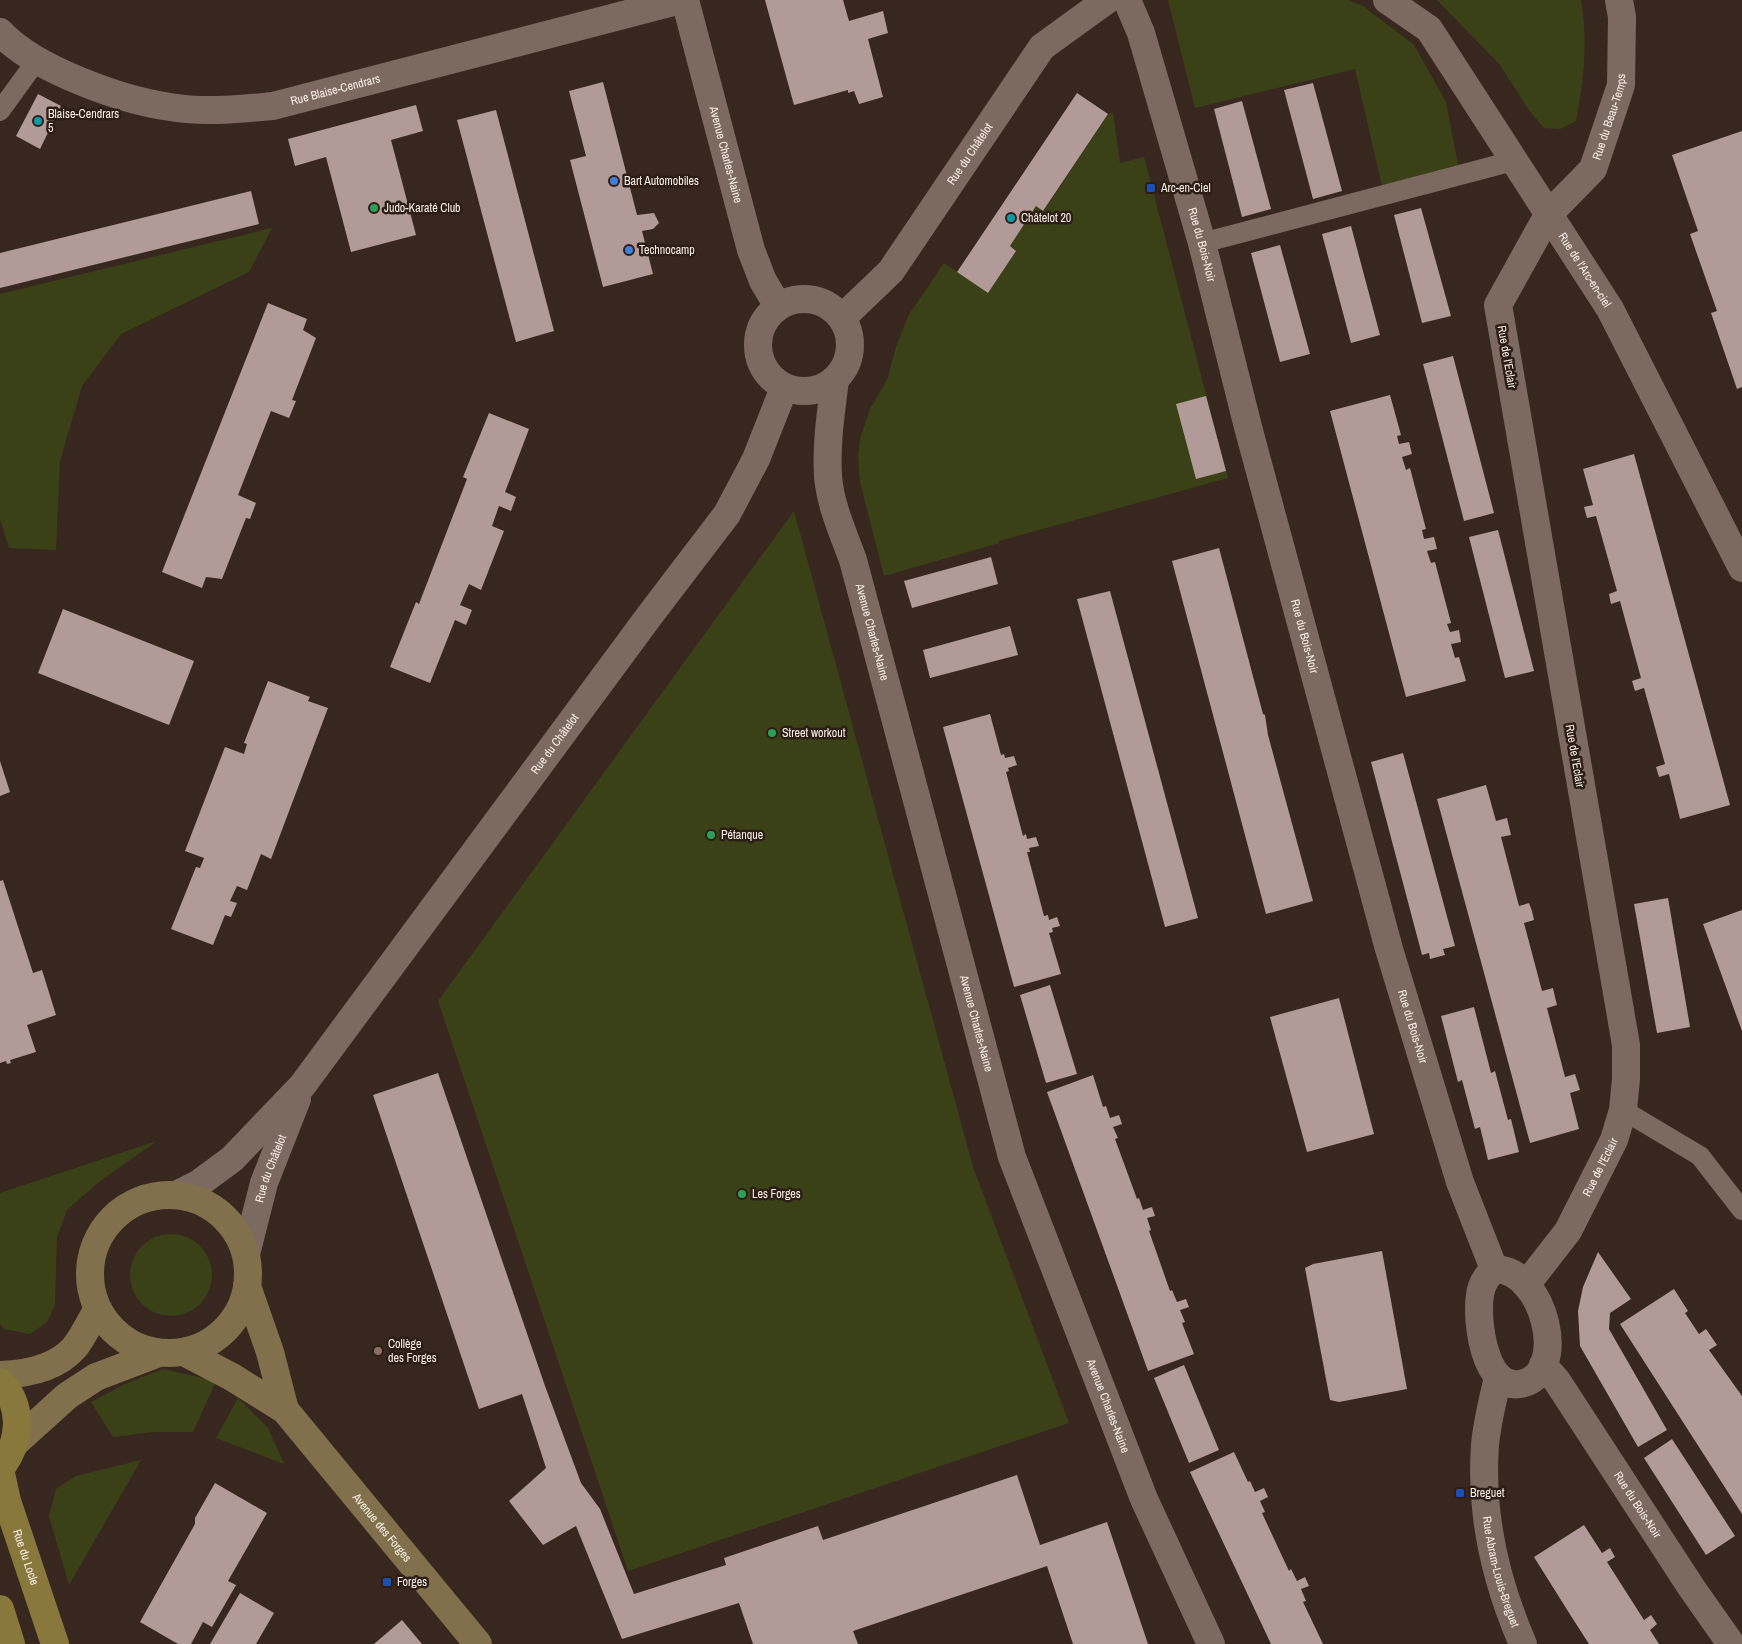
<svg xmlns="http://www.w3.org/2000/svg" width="1742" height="1644" viewBox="0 0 1742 1644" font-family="'Archivo Narrow',sans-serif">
<rect width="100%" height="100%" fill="#38271f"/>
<!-- green -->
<g fill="#3a4117">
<path d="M1168,0H1348L1363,6L1414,45L1446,102L1458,165L1382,186L1355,69L1195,108Z"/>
<path d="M1437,0H1581C1588,44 1584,78 1576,121L1560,129L1544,128L1528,109L1500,65Z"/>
<path d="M1113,113L1120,163L1144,157L1228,478L999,541V543L884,576L860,482L858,456L860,439L870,409L887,380L896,347L908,316L944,263L988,293L1016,251L1010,246L1036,206L1044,211L1108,114Z"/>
<path d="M272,228L249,272L121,334L82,386L60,461L56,550L9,548L0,519V294Z"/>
<path d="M794,511L973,1167L1069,1423L628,1571L438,1001Z"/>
<path d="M157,1141L100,1181L67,1210L57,1237L55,1305L47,1322L30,1334L4,1329L0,1324V1193Z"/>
<circle cx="171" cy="1275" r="41"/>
<path d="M163,1369L216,1381L193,1432H153L113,1437L91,1402L125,1384Z"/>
<path d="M238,1398L268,1428L284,1464L216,1438Z"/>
<path d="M141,1460L69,1585L49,1516L56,1489L76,1476Z"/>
</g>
<!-- building -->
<g fill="#b29a98">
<path d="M765,0H843L849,21L883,11L888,33L868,39L883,97L859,104L854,91L848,93V90L794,105Z"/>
<path d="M603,82L637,215L654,213L659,223L653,229L642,231L653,274L603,287L570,160L586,156L569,91Z"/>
<path d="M1313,83L1342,191L1313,199L1284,90Z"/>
<path d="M1077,93L1108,114L1043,211L1036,206L1010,246L1016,251L988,293L957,272Z"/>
<path d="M38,94L61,106L40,149L16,136Z"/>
<path d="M1242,101L1271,209L1242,217L1214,109Z"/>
<path d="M416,105L423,131L391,140L416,235L351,252L326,157L295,166L288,139Z"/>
<path d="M496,110L554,331L516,342L457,120Z"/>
<path d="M1742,131V387L1737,389L1711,313L1717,311L1690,234L1698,231L1672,155Z"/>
<path d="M251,191L259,224L0,288V253Z"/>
<path d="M1421,208L1451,316L1422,323L1394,215Z"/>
<path d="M1351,226L1380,335L1351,343L1322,234Z"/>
<path d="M1280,245L1310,354L1280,362L1251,253Z"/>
<path d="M268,303L307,319L303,330L316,338L292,400L296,401L289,418L271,411L238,495L256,503L250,519L246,518L222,579L206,577L202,588L162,572Z"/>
<path d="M1453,356L1494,513L1464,521L1423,364Z"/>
<path d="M1390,395L1401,435L1397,436L1399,444L1409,442L1412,454L1402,457L1406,470L1410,468L1416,491L1426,529L1422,530L1424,539L1434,537L1437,549L1427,551L1431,563L1435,562L1451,623L1447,624L1450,632L1459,630L1461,642L1451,644L1455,658L1459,657L1466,681L1406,697L1330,411Z"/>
<path d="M1206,396L1226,471L1196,479L1176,404Z"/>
<path d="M489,413L529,429L505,492L516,497L511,511L499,506L492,526L504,531L481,590L469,584L460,605L472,610L466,625L455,620L430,683L390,667L416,602L419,604L467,479L463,477Z"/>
<path d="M1634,454L1730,805L1680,819L1669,774L1659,777L1656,767L1665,764L1644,688L1635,691L1632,681L1641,678L1620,601L1611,604L1609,594L1617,591L1596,516L1587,518L1584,507L1593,505L1583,469Z"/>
<path d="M1498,530L1534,671L1505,678L1469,537Z"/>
<path d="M1219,548L1263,714L1265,715L1268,735L1313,901L1266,914L1172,561Z"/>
<path d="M991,557L998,584L912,608L904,581Z"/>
<path d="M1110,591L1198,918L1165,927L1077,599Z"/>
<path d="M63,609L194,661L169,725L38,673Z"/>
<path d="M1010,626L1018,655L930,678L923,650Z"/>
<path d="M268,681L310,697L308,701L328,708L271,859L261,854L247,890L237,886L230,901L237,903L231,917L225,915L213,945L171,929L196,867L200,868L204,858L185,851L225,747L244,754L247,744L244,743Z"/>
<path d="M990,714L1001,755L1004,754L1005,758L1014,756L1017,765L1008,768L1009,771L1006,772L1023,836L1026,834L1027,839L1036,837L1039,846L1029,848L1030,852H1027L1044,916L1048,915L1049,920L1057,917L1060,926L1052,928L1053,932L1049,933L1061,974L1014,987L943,727Z"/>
<path d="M1403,753L1455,946L1443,949L1445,955L1430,959L1429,953L1422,955L1371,762Z"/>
<path d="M0,761L10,792L0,796Z"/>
<path d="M1486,785L1496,821L1507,818L1511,835L1501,837L1519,906L1529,903L1532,911L1534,920L1524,923L1542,991L1553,988L1555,997L1557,1005L1547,1008L1565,1077L1575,1074L1580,1090L1570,1093L1579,1129L1530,1143L1437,799Z"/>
<path d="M3,880L33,973L42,970L56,1015L27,1025L36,1052L10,1060L11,1063L7,1064L6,1061L0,1063V881Z"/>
<path d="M1668,898L1690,1027L1657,1033L1634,904Z"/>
<path d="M1742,910V1031L1703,924Z"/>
<path d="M1050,985L1077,1074L1046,1083L1020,995Z"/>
<path d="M1339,998L1374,1134L1307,1152L1270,1017Z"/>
<path d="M1474,1007L1491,1073L1495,1071L1508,1120L1511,1119L1519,1152L1488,1160L1480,1127L1475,1129L1462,1080L1458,1082L1441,1016Z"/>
<path d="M438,1073L545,1386L581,1483L600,1509L634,1594L726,1565L724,1558L818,1526L823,1540L1017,1475L1040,1545L1107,1522L1148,1644H1073L1047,1566L853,1631L858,1644H753L739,1603L622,1639L576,1526L543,1545L509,1501L546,1468L522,1394L479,1409L373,1095Z"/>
<path d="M1093,1075L1103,1107L1106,1106L1110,1118L1119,1115L1122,1124L1113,1127L1118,1138L1115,1139L1137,1199L1139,1198L1143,1210L1152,1207L1155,1216L1147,1218L1151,1230L1149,1231L1170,1291L1172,1290L1177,1302L1186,1299L1189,1307L1180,1310L1185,1322L1182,1323L1194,1354L1148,1371L1047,1092Z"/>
<path d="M1382,1251L1407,1389L1339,1402L1330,1400L1305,1268L1313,1264Z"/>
<path d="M1598,1252L1631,1299L1610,1313L1609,1329L1667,1430L1638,1447L1580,1346L1578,1311L1583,1287Z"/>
<path d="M1674,1289L1688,1311L1685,1313L1699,1334L1706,1329L1717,1345L1709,1350L1742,1396V1514L1620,1324Z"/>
<path d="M1184,1365L1219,1450L1189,1463L1154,1378Z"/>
<path d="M1672,1439L1735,1536L1706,1555L1644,1458Z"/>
<path d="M1234,1452L1248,1482L1250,1481L1255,1492L1264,1488L1268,1497L1260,1501L1265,1512L1262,1513L1289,1571L1291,1569L1297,1581L1305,1577L1309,1586L1301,1589L1306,1601L1303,1602L1323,1644H1271L1190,1472Z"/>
<path d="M215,1483L267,1513L228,1581L236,1585L212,1627L203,1622L191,1644H178L140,1622L195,1524V1518Z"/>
<path d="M1584,1525L1602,1553L1610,1548L1615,1557L1607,1562L1644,1620L1651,1615L1657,1624L1650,1630L1659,1644H1589L1571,1616L1534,1557Z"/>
<path d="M240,1593L274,1613L256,1644H210Z"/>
<path d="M402,1620L422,1644H374Z"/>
</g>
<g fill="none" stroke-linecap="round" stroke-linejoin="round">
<!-- lane -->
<g stroke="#7c695f" stroke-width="20">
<path d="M0,111L37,60"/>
<path d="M1202,243L1513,161"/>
<path d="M1623,1110L1700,1156L1742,1210"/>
</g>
<!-- street -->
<g stroke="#7c695f" stroke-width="28">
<path id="s1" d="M685,0L751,250L763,281L778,306"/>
<path id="s2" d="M1127,0L1141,33L1202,243L1248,427L1389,949L1460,1182L1494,1269"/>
<path id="s3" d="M1387,0L1429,29L1610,309L1742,568"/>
<path id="s4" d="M0,32C34,69 121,100 170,107C205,113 239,109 273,106L681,0"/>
<circle cx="804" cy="345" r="46"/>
<path id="s5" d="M842,318L891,271L1042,47L1107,0"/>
<path id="s6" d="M835,380C831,412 826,444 828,476C830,504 843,533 853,560L1012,1157L1144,1499L1211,1644"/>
<path id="s7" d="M178,1194L198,1184L232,1159L302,1086L650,615L727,514L756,459L784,388"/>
<path id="s8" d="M246,1254L264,1183L297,1099"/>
<path d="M1494,1269C1545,1268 1571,1376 1520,1384C1484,1390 1476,1320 1480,1295C1481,1284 1487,1276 1494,1269Z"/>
<path id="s9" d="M1526,1285L1568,1231L1614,1140L1623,1110L1626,1079V1045L1498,305L1548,215L1593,169L1621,85L1622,17L1619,0"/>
<path id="s10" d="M1543,1365L1557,1381L1691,1587L1731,1644"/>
<path id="s11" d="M1498,1377C1493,1400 1487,1422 1485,1445C1480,1515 1495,1580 1523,1644"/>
</g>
<!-- secondary -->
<g stroke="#82704d" stroke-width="28">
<circle cx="169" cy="1274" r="79"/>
<path d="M247,1286L270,1352L285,1410"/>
<path id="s12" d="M184,1352L232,1377L285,1410L478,1644"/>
<path d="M0,1375C27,1374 57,1368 75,1347C84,1335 90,1322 97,1310"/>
<path d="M15,1443L67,1396L96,1377L159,1353"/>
</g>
<!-- primary -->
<g stroke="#89783c" stroke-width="28">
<path d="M0,1382C25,1407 20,1444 0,1469"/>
<path id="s13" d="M0,1469L7,1501L55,1644"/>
<path d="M0,1609L11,1644"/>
</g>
</g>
<!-- markers -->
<g fill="#0f9aa8" stroke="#2d1e15" stroke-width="2">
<circle cx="38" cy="121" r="5"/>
<circle cx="1011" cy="218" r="5"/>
</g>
<g fill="#3f7fe0" stroke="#2d1e15" stroke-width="2">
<circle cx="614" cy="181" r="5"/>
<circle cx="629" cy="250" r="5"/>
</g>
<g fill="#1a4fb4" stroke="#2d1e15" stroke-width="2">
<rect x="1146" y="183" width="10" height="10" rx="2.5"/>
<rect x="1455" y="1488" width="10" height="10" rx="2.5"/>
<rect x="382" y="1577" width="10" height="10" rx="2.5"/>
</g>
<g fill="#2e9e5b" stroke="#2d1e15" stroke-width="2">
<circle cx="374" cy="208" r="5"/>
<circle cx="772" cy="733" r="5"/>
<circle cx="711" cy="835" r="5"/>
<circle cx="742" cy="1194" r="5"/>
</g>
<circle fill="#8d6e63" stroke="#2d1e15" stroke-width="2" cx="378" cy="1351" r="5"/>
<g text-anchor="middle" stroke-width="5" stroke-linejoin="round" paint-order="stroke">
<!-- street labels -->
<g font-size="12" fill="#faefe9" stroke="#2d1e15">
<text dy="4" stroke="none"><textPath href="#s4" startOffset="356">Rue Blaise-Cendrars</textPath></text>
<text dy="4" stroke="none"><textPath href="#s9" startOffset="1240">Rue du Beau-Temps</textPath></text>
<text dy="4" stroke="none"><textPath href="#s5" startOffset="209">Rue du Châtelot</textPath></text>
<text dy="4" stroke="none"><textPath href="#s1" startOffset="160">Avenue Charles-Naine</textPath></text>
<text dy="4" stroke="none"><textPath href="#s2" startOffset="256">Rue du Bois-Noir</textPath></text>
<text dy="4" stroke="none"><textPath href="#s3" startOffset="338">Rue de l'Arc-en-ciel</textPath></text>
<text transform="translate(1507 357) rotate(80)" y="4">Rue de l'Eclair</text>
<text dy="4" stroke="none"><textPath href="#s6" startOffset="259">Avenue Charles-Naine</textPath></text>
<text dy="4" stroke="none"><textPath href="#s2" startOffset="661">Rue du Bois-Noir</textPath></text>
<text dy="4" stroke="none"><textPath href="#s7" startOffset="591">Rue du Châtelot</textPath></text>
<text transform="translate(1575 756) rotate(80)" y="4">Rue de l'Eclair</text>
<text dy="4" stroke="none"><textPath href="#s6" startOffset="664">Avenue Charles-Naine</textPath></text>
<text dy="4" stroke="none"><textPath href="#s2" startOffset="1066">Rue du Bois-Noir</textPath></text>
<text dy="4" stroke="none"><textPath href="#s9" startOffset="140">Rue de l'Eclair</textPath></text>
<text dy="4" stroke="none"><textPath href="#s8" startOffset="89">Rue du Châtelot</textPath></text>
<text dy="4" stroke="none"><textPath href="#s6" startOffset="1069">Avenue Charles-Naine</textPath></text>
<text dy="4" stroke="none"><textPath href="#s10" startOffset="169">Rue du Bois-Noir</textPath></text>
<text dy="4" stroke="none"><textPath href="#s12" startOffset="269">Avenue des Forges</textPath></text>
<text dy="4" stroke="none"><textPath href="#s13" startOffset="92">Rue du Locle</textPath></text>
<text dy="4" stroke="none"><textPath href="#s11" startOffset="198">Rue Abram-Louis-Breguet</textPath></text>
</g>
<!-- poi labels -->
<g font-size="12" fill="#faefe9" stroke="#2d1e15" text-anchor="start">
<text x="48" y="118">Blaise-Cendrars<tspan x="48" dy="14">5</tspan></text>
<text x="624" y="185">Bart Automobiles</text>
<text x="1161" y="192">Arc-en-Ciel</text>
<text x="384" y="212">Judo-Karaté Club</text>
<text x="1021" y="222">Châtelot 20</text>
<text x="639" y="254">Technocamp</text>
<text x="782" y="737">Street workout</text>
<text x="721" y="839">Pétanque</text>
<text x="752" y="1198">Les Forges</text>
<text x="388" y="1348">Collège<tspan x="388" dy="14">des Forges</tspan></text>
<text x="1470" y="1497">Breguet</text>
<text x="397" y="1586">Forges</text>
</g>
</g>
</svg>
